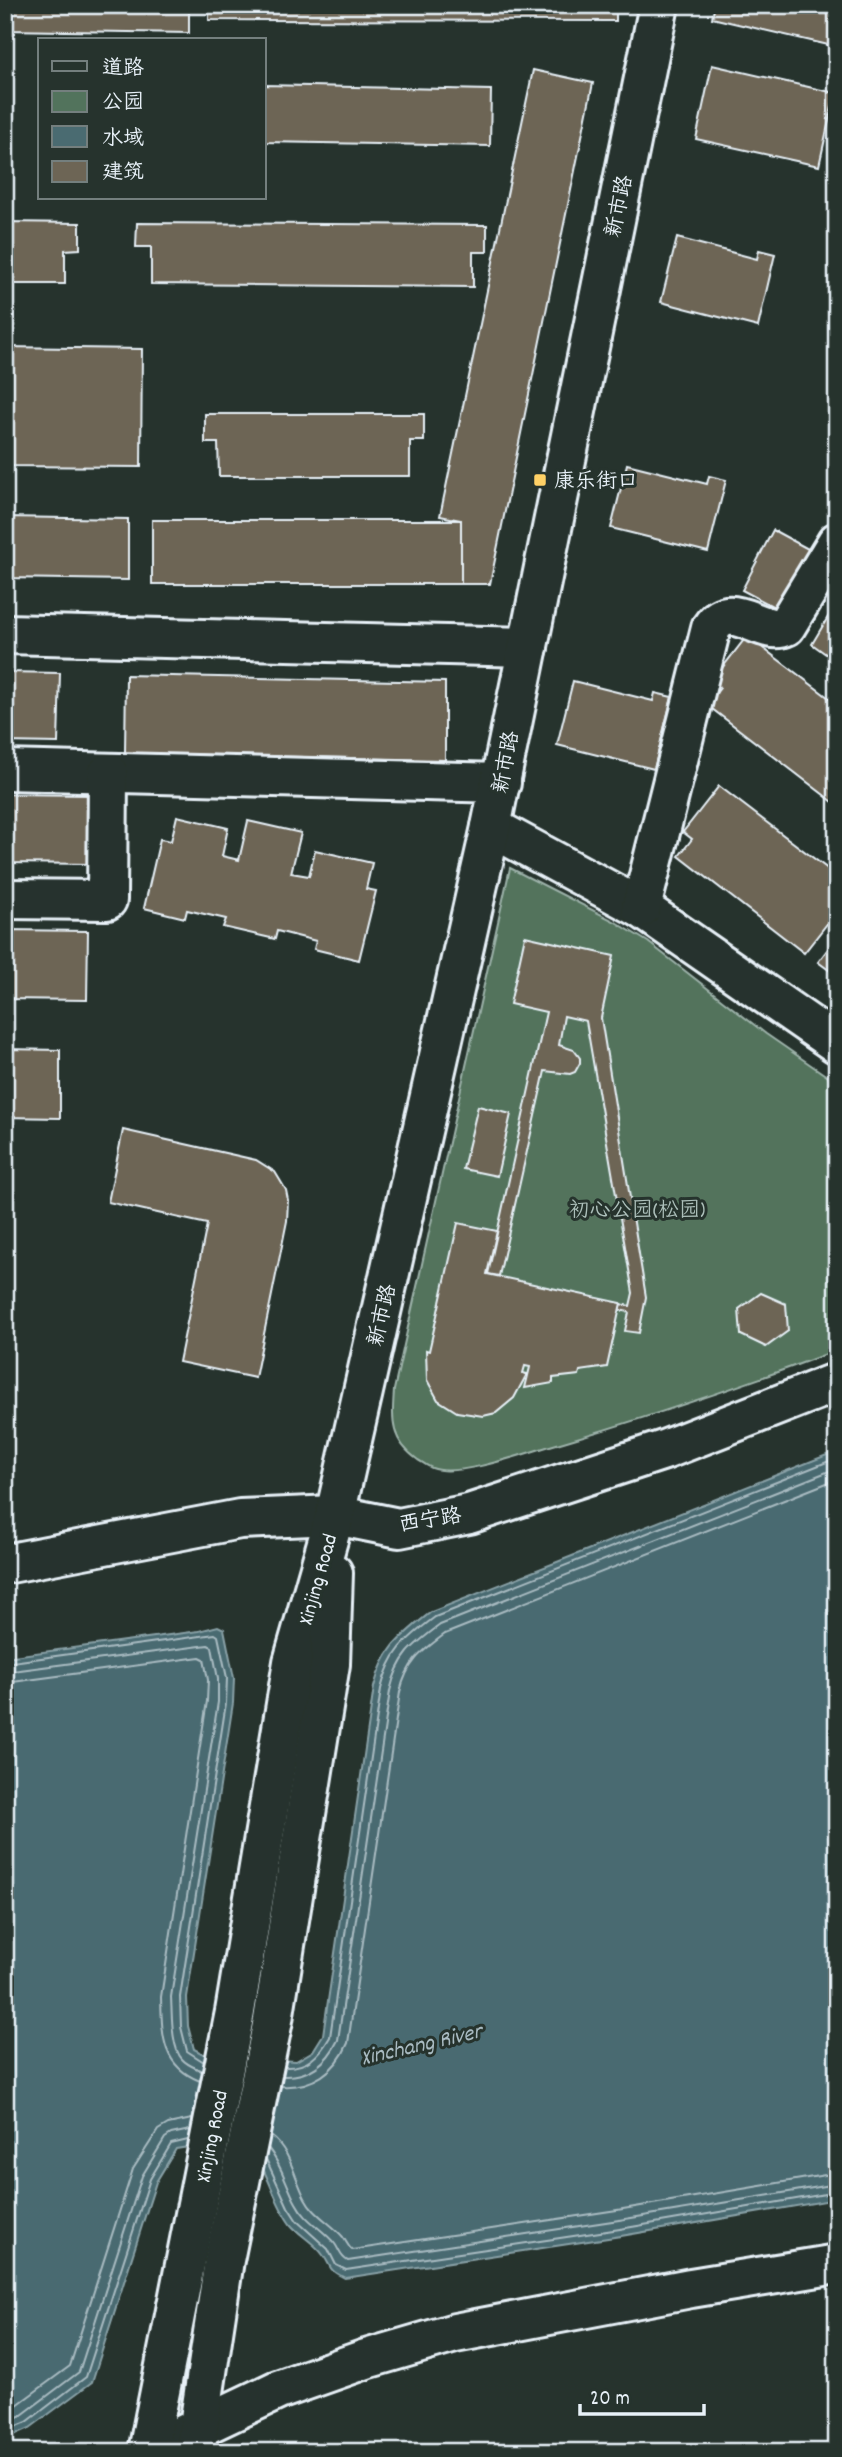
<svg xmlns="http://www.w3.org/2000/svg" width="842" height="2457" viewBox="0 0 842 2457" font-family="Dekko,'LXGW WenKai TC',sans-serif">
<rect width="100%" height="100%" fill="#26332d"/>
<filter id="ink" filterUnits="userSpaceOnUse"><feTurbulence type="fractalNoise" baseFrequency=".0143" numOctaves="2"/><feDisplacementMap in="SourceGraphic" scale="14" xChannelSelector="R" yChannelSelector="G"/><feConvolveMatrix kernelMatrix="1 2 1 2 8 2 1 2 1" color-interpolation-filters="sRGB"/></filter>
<g filter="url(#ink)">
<!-- green -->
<path fill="#52735c" stroke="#9db2aa" stroke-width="2" d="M510,868L614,921L648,942L766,1034L837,1083V1350C742,1386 647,1418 550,1446C523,1454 457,1478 432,1468C427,1466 422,1462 418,1460C390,1440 392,1421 394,1390Z"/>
<!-- water -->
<path fill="#4a6b71" stroke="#89a1a7" stroke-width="2" d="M837,1451V2199L621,2236L345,2278C327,2269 333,2269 323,2255C315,2243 299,2235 290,2224C276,2205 270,2180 258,2159L195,2146L176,2149L156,2182L92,2382L30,2428L5,2439V1657L199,1631L218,1626L224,1629L234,1678L233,1703L187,1997L188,2026L194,2049L207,2056L296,2061L313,2051L323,2035L374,1687C384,1648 401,1636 431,1612Z"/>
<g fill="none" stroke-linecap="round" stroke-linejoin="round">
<!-- shore -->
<g stroke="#a9bbc2" stroke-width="2">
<path d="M5,1663L215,1634L218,1636L227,1678L226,1703L180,1997L181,2027L187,2051L204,2062"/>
<path d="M5,1672L208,1645L212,1647L218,1679V1702L171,1997C172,2013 171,2047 182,2059C187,2065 196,2068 202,2071"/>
<path d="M5,1683L200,1657L204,1659L208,1680L207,1701L161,1997C162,2034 161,2066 200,2081"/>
<path d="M285,2067C307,2068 319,2056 330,2037L381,1689C390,1652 406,1639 435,1617L837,1458"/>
<path d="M283,2076C310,2077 327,2063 338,2040L390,1691C398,1656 413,1645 440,1625L837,1468"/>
<path d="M281,2086C312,2088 336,2072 348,2043L400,1692C407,1662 421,1652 445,1634L837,1479"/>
<path d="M271,2136C291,2151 294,2177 305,2198C313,2214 331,2223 343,2237C346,2241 348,2246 352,2250L617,2210L837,2173"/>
<path d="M268,2148C282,2165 286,2185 296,2203C305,2221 323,2229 335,2244C340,2251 340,2257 348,2261L619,2220L837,2184"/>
<path d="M266,2159L288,2207L297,2221L328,2249L336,2265L346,2270L620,2229L837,2192"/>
<path d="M5,2410L17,2405L70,2366L133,2169L158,2130L168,2124L192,2119"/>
<path d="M5,2422L22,2415L79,2372L142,2176L165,2138L171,2134L190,2130"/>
<path d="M5,2431L27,2422L86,2377L150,2179L171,2144L188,2140"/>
</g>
</g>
<!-- building -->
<g fill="#6d6555" stroke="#e8f1f8" stroke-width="2">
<path d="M5,5H189V33L5,30Z"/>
<path d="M209,5H616V21L209,20Z"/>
<path d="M715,5H837V47L712,18Z"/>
<path d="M712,65L835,93L819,166L696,139Z"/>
<path d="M533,70L593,83L490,584H461V520L440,516Z"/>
<path d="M264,85L491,90L490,146L264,142Z"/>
<path d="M5,222L80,223V249L65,250V284H5Z"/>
<path d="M137,223L487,225V252H473V287L151,284V247H136Z"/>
<path d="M677,238L757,259L759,250L775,254L758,327L661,302Z"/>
<path d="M5,347L142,349L141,467L5,466Z"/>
<path d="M205,414H424V441H410V476H219L218,443H205Z"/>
<path d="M627,464L707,484L709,476L726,480L708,552L611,528Z"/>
<path d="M5,517L128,519V580L5,578Z"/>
<rect x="152" y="520" width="309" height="64"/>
<path d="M773,530L810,550L778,609L742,590Z"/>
<path d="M837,602V662L812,644Z"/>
<path d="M747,636L837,704V805L707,705L720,688L712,681Z"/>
<path d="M5,672L60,673L58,743L5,742Z"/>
<path d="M126,675L445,682V760L125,753Z"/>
<path d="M573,681L653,701L655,693L672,697L654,769L557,745Z"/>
<path d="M719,786L837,876V911L804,953L679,856L692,839L683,832Z"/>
<path d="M5,794L92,795V864L5,863Z"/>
<path d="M177,816L228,828L222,856L239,860L248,821L301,833L291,873L309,876L315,850L372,863L366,889L376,891L359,960L314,949L316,941L277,931L275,939L223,927L226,919L187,910L185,918L144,908L160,839L171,841Z"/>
<path d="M5,930L88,931L87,1000L5,999Z"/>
<path d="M525,936L614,956L601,1018L646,1297L639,1333L625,1331L629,1312L619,1310L620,1304L630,1306L633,1293L586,1021L564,1016L559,1045L574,1050L580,1058V1063L575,1072L570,1074L545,1071L499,1276L488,1274L546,1012L510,1004Z"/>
<path d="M837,937V976L818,962Z"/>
<path d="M5,1049L60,1050V1118L5,1117Z"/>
<path d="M478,1106L511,1114L497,1176L463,1169Z"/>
<path d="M123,1130L256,1160L275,1172L286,1190L288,1200L287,1221L255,1378L179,1362L207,1224L108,1202Z"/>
<path d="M458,1223L497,1231L487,1274L621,1303L607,1367L580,1371L579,1375L553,1378V1383L525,1388L530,1367L525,1366L523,1373L527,1374L514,1398L496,1413L483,1416L457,1412L438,1400L427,1380L426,1350L429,1351Z"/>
<path d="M761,1293L786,1304L788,1331L766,1347L741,1335L739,1309Z"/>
</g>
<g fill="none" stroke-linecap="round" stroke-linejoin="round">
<defs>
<g id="minor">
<path d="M5,634L528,647"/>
<path d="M5,770L501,783"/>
<path d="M491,827L641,908L837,1044"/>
<path d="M5,899L107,900L108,773"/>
<path d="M641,908L711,628C731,596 762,638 786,626L837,542"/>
<path d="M5,1564L240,1519L335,1515L399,1528L469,1514L664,1450L837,1382"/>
<path d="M181,2436L278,2390L366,2359L455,2333L691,2288L837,2264"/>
<path d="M148,2452L235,2012L293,1662L335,1515L491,827L659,5"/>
<path d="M195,2452L224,2260L273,2020L330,1664L333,1573"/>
</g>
</defs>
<!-- minor casing -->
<use href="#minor" stroke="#e8f1f8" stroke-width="44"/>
<!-- minor -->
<use href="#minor" stroke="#26332d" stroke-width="38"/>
</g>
</g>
<!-- markers -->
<rect fill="#ffd166" stroke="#26332d" stroke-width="2.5" x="533" y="473" width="14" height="14" rx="3.5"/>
<g text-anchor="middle" stroke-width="6" stroke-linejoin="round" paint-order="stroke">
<!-- street labels -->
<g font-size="21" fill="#e8f1f8" stroke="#26332d">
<text transform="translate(618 206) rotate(-78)" y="7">新市路</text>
<text transform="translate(505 762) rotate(-79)" y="7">新市路</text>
<text transform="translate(381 1315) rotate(-77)" y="7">新市路</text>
<text transform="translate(430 1519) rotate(-9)" y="7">西宁路</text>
<text transform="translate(317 1579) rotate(-74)" y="7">Xinjing Road</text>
<text transform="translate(211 2136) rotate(-79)" y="7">Xinjing Road</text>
</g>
<!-- poi labels -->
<g font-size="21" fill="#e8f1f8" stroke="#26332d" text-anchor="start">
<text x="554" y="487">康乐街口</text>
</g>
<!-- park labels -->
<g font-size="21" fill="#acbfba" stroke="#26332d">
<text x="637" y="1216">初心公园(松园)</text>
</g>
<!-- water labels -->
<g font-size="23" font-style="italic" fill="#a9bbc2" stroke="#26332d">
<text transform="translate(421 2043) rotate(-13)" y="8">Xinchang River</text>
</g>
</g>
<!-- margin -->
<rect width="842" height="2457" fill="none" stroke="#26332d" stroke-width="28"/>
<rect x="14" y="14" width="814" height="2429" fill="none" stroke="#e8f1f8" stroke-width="2.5" filter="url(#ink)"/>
<!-- legend -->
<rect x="38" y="38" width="228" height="161" fill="#26332d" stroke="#747f7e" stroke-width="2"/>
<rect x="52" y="61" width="35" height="10" fill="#26332d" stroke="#747f7e" stroke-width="2"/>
<text x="102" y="74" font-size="21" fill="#e8f1f8">道路</text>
<rect x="52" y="91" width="35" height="21" fill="#52735c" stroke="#747f7e" stroke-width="2"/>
<text x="102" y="108" font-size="21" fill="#e8f1f8">公园</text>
<rect x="52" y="126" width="35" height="21" fill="#4a6b71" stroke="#747f7e" stroke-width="2"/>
<text x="102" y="144" font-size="21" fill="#e8f1f8">水域</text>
<rect x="52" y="161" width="35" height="21" fill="#6d6555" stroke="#747f7e" stroke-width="2"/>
<text x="102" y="178" font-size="21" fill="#e8f1f8">建筑</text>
<!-- scale -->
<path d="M580 2404v10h124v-10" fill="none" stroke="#e8f1f8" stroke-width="3.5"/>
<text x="590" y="2404" font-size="21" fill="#e8f1f8" stroke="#26332d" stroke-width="5" paint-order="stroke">20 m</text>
</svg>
